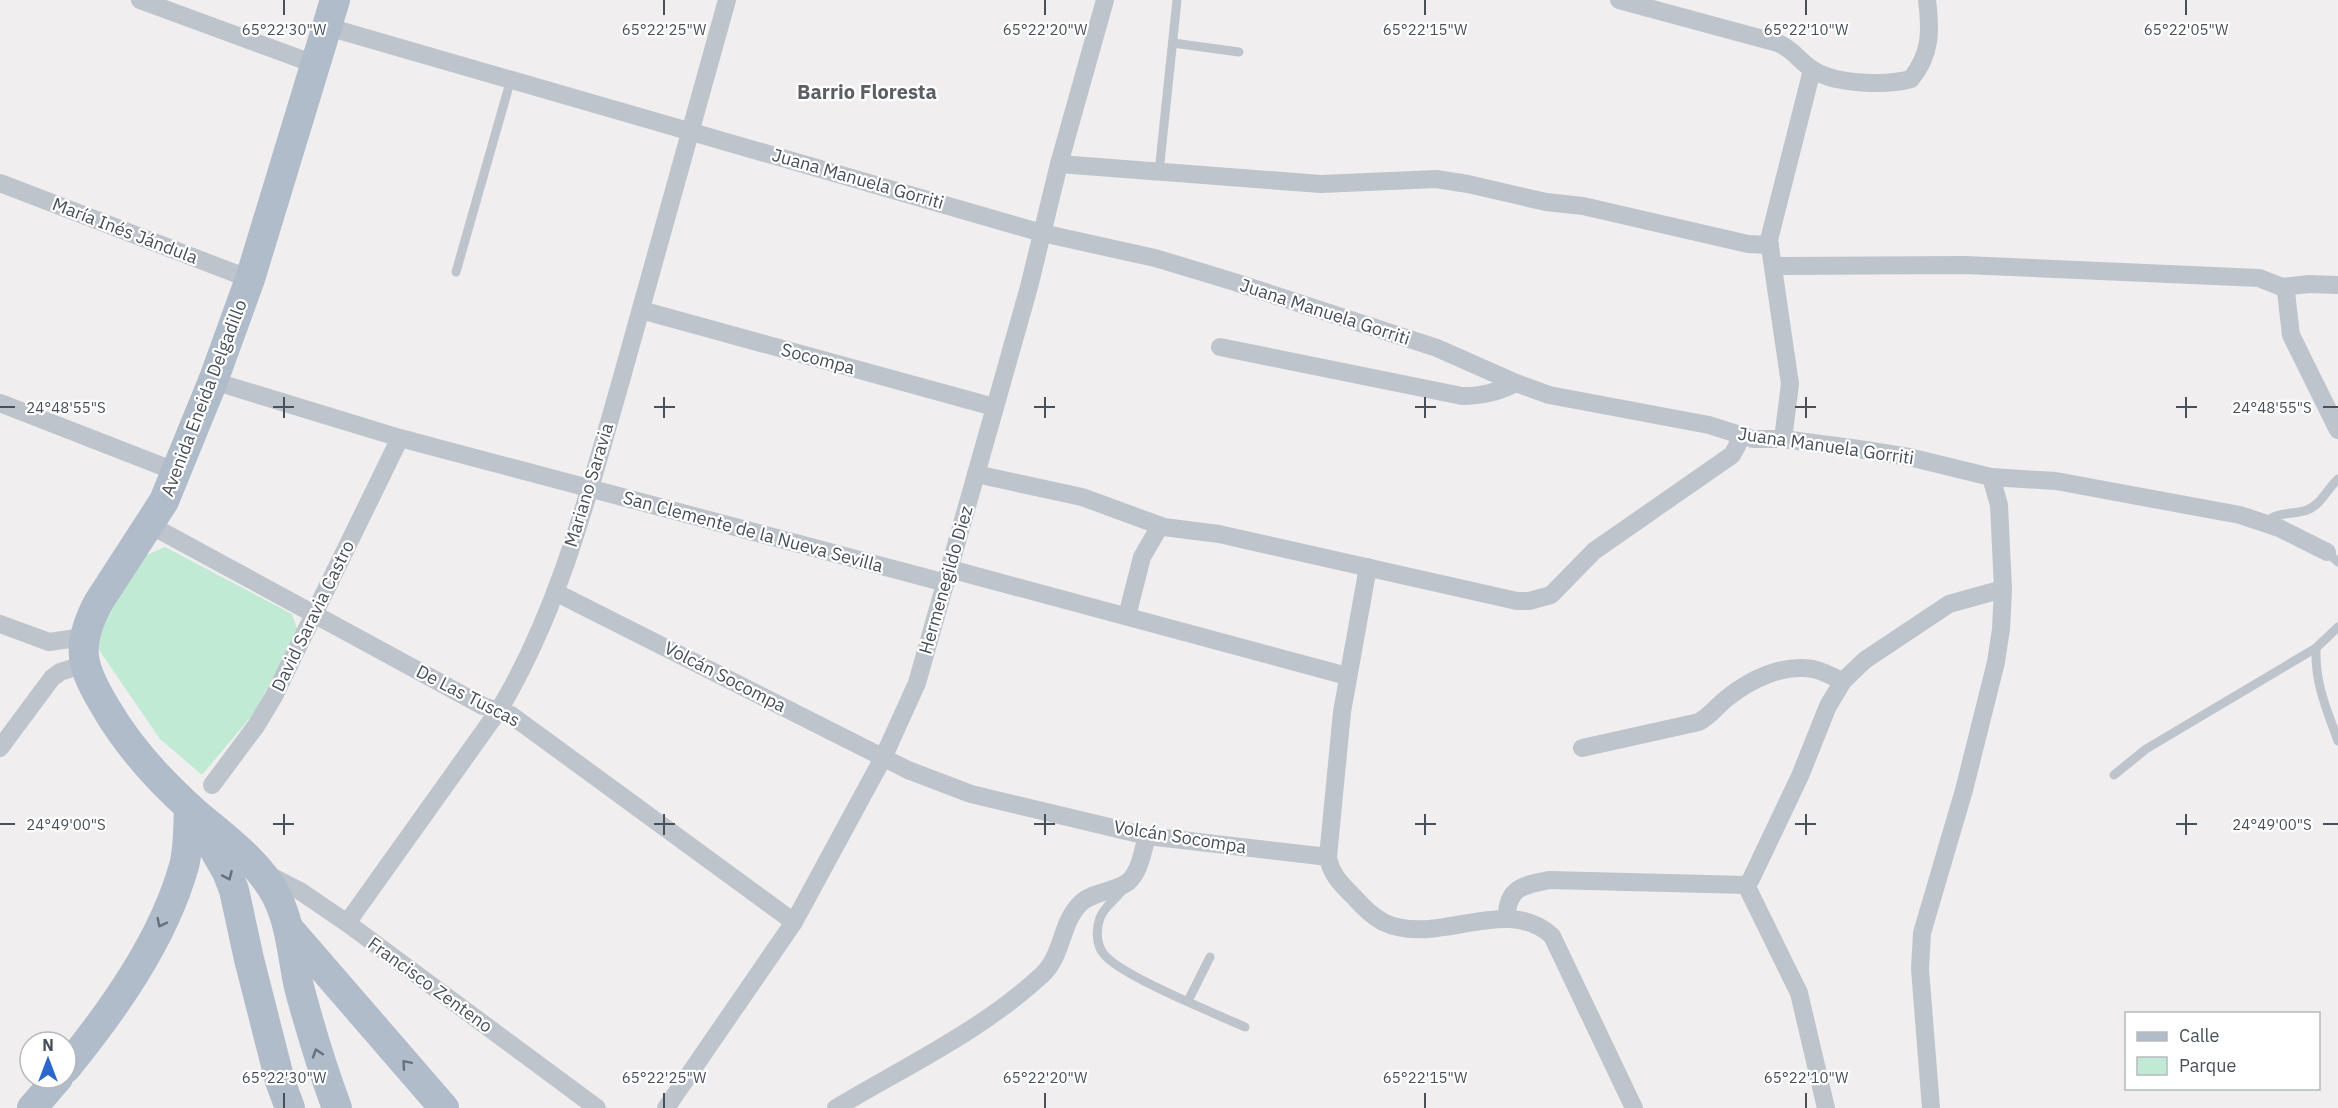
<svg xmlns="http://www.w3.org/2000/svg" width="2338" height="1108" viewBox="0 0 2338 1108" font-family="'IBM Plex Sans',sans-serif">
<rect width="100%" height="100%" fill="#f0eeee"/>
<!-- green -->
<path fill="#c0ead3" d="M165,547L292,614L298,631L254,713L202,775L160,739L99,650L98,624L142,557Z"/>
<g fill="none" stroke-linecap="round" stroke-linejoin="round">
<!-- lane -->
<g stroke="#bec4cc" stroke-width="9">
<path d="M1173,43L1239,52"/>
<path d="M1159,172L1177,0"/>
<path d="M456,272L511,79"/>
<path d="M2266,523C2275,511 2294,515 2307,510C2321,505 2327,489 2338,479"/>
<path d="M2327,552L2338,562"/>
<path d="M2316,648C2315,685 2326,707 2338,741"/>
<path d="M2114,775L2146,749L2316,648L2338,627"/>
<path d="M1123,889C1116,900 1104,906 1100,918C1096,928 1096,944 1103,953C1118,975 1217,1014 1245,1027"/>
<path d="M1188,1001L1210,957"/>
</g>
<!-- street -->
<g stroke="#bec4cc" stroke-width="18">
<path d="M140,0L317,65"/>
<path d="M1619,0L1778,43C1796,51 1800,63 1815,71C1837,84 1886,86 1911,79C1931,54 1931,31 1927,0"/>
<path d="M328,27L1042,233L1155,258L1228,280L1437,348L1516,383L1549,395L1709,425L1753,439H1783L1859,449L1909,457L1991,477L2056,481L2240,515L2279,528L2327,552"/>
<path d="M1059,164L1321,184L1436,179L1468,184L1546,202L1583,206L1748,244L1770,245"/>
<path d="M0,183L250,279"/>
<path d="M1773,266L1965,265L2259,278L2282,287L2286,292L2291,335L2338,430"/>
<path d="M2282,287L2309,284L2338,285"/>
<path d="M641,310L994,407"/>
<path d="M1220,347L1462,396C1483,396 1497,392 1516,383"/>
<path d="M213,381L400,438L946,583"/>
<path d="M0,403L177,472"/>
<path d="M1783,439L1790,384L1769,240L1812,70"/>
<path d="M976,474L1082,497L1164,527L1219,534L1517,601H1529L1551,595L1594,551L1732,455L1737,446L1740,436"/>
<path d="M150,525L483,706L511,715L794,922"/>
<path d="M950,569L1347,676"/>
<path d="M555,592L908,770L971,794L1147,836L1328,857C1331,875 1342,885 1355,898C1363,907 1372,916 1383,922C1436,948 1506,893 1552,936L1634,1108"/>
<path d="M1127,616L1142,557L1160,526"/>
<path d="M0,624L49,642L84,637"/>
<path d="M0,748L52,678L60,672L85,664"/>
<path d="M1582,748L1699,722C1711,715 1717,706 1727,698C1751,679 1782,664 1813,669C1823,671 1833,677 1843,681"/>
<path d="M212,785L256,726L274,696L400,438"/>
<path d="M1328,857L1342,712L1368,567"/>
<path d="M263,872L300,891L347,923L597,1108"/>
<path d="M1746,885L1799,993L1826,1108"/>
<path d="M1507,919C1506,888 1523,885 1549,880L1746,885L1751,879L1800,776L1828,706L1843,681L1865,660L1949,604L2003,589L1999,505L1991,477"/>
<path d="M347,923L499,710C559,610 588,495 620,384C656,256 692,128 727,0"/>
<path d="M666,1108L794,922L883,758L917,683L1029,287L1059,164L1105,0"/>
<path d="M836,1108C906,1066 983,1030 1043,974C1063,955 1061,920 1082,902C1095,891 1115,892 1128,882C1140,872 1143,850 1147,836"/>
<path d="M1931,1108L1920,969L1922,933L1964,790L1996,662L2001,629L2003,589"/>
</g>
<!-- primary -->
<g stroke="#b0bcca" stroke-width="30">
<path d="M335,0L250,279L213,381L164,501L98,603C75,647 81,667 106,708C128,746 158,779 190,808C220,835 257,859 276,895C291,924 292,955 299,987C310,1028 322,1068 337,1108"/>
<path d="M203,830L227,872L234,890L249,959L280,1081L290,1108"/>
<path d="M290,930L444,1108"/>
<path d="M66,1068C114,1009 163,940 184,866C189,847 188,827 189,807"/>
<path d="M32,1108L58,1078"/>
</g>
</g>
<!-- one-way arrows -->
<defs><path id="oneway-chevron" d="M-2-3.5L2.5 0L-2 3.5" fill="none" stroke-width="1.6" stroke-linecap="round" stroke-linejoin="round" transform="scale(1.5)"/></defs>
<g stroke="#67707b">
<use href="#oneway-chevron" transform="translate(228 876) rotate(66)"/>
<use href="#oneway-chevron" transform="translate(161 923) rotate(117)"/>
<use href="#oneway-chevron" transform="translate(317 1053) rotate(-108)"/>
<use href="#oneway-chevron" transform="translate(406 1064) rotate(-131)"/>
</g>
<!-- ticks -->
<path fill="none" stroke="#485059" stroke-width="2" d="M284,0V15M664,0V15M1045,0V15M1425,0V15M1806,0V15M2186,0V15M284,397V418M664,397V418M1045,397V418M1425,397V418M1806,397V418M2186,397V418M0,407H15M273,407H294M654,407H675M1034,407H1055M1415,407H1436M1795,407H1816M2176,407H2197M2323,407H2338M284,814V835M664,814V835M1045,814V835M1425,814V835M1806,814V835M2186,814V835M0,824H15M273,824H294M654,824H675M1034,824H1055M1415,824H1436M1795,824H1816M2176,824H2197M2323,824H2338M284,1093V1108M664,1093V1108M1045,1093V1108M1425,1093V1108M1806,1093V1108"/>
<g text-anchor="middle" stroke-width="4.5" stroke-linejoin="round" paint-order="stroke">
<!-- street labels -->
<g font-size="18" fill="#485059" stroke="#fff">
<text transform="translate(858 179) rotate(16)" y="6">Juana Manuela Gorriti</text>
<text transform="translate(125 231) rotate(21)" y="6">María Inés Jándula</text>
<text transform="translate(1325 312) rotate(18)" y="6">Juana Manuela Gorriti</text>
<text transform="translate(818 359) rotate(15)" y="6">Socompa</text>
<text transform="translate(204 398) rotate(-69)" y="6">Avenida Eneida Delgadillo</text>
<text transform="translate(1826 446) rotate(8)" y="6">Juana Manuela Gorriti</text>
<text transform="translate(589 485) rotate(-73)" y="6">Mariano Saravia</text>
<text transform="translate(753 532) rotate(15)" y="6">San Clemente de la Nueva Sevilla</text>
<text transform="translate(946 580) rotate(-74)" y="6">Hermenegildo Diez</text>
<text transform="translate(313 616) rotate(-64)" y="6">David Saravia Castro</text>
<text transform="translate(725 677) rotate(27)" y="6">Volcán Socompa</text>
<text transform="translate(468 696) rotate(27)" y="6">De Las Tuscas</text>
<text transform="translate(1180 837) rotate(9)" y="6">Volcán Socompa</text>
<text transform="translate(430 985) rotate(36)" y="6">Francisco Zenteno</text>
</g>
<!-- neighbourhood labels -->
<g font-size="20" font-weight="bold" fill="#5b5e62" stroke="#fff">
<text x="867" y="99">Barrio Floresta</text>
</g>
</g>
<g font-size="15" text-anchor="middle" fill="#485059" stroke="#fff" stroke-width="4.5" stroke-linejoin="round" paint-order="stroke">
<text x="284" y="35">65°22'30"W</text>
<text x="664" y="35">65°22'25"W</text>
<text x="1045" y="35">65°22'20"W</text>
<text x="1425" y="35">65°22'15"W</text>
<text x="1806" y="35">65°22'10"W</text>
<text x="2186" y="35">65°22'05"W</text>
<text x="66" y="413">24°48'55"S</text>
<text x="2272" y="413">24°48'55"S</text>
<text x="66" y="830">24°49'00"S</text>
<text x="2272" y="830">24°49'00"S</text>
<text x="284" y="1083">65°22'30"W</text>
<text x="664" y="1083">65°22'25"W</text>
<text x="1045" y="1083">65°22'20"W</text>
<text x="1425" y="1083">65°22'15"W</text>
<text x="1806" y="1083">65°22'10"W</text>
</g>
<!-- legend -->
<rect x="2125" y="1012" width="195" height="78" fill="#ffffff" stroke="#b6b9bd" stroke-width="1.5"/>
<rect x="2137" y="1032" width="30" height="9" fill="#b0bcca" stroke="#b6b9bd" stroke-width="1.5"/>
<text x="2179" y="1042" font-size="18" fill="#485059">Calle</text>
<rect x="2137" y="1057" width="30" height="18" fill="#c0ead3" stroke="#b6b9bd" stroke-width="1.5"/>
<text x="2179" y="1072" font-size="18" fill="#485059">Parque</text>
<!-- north arrow -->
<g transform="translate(48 1060)"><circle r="28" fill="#ffffff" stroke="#b6b9bd" stroke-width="1.5"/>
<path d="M0-4.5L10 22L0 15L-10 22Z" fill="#2a68ce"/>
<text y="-9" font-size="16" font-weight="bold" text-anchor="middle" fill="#485059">N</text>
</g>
</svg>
